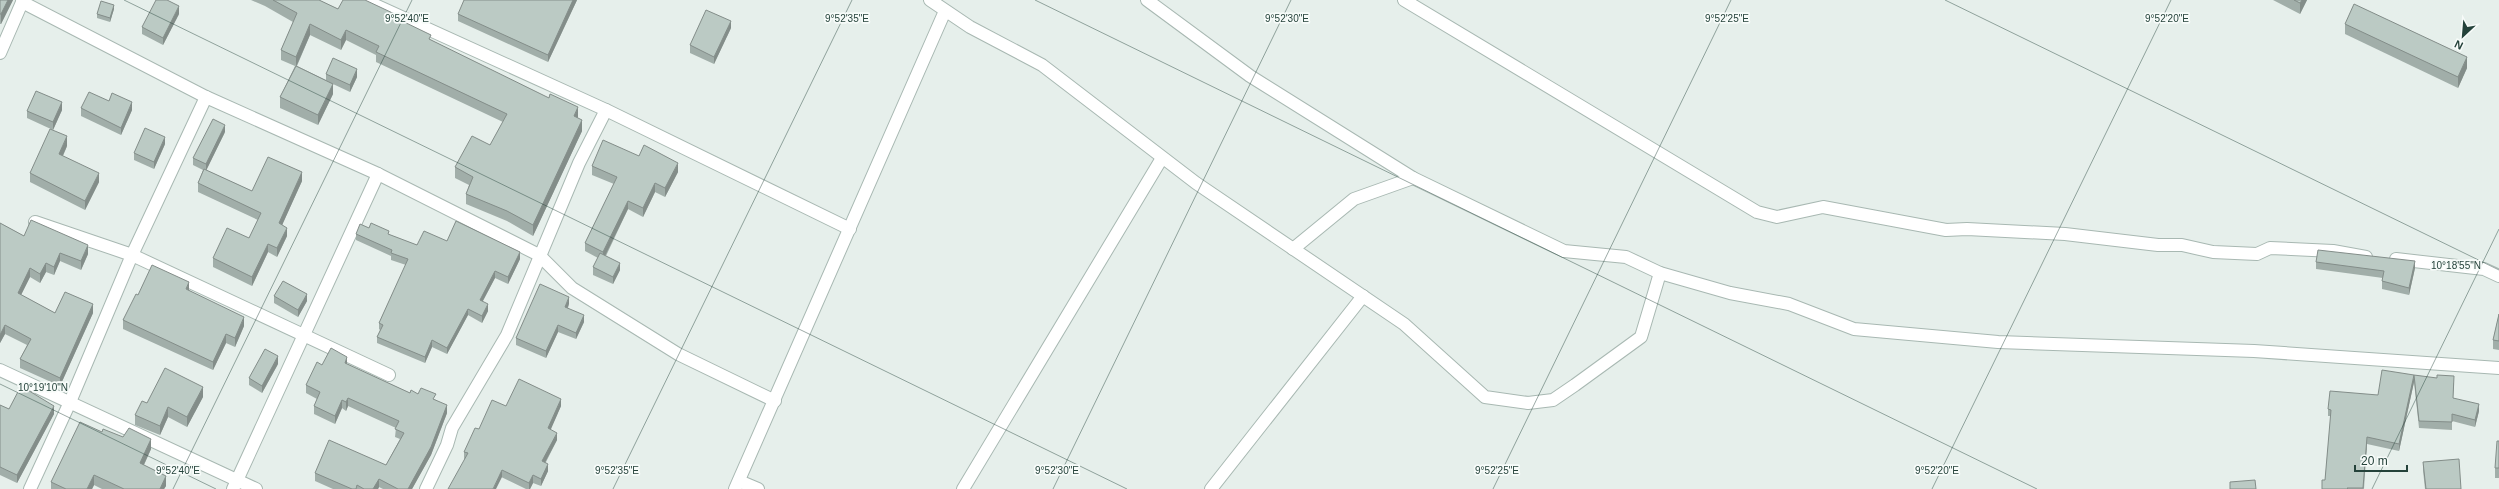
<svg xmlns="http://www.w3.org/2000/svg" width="2499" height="489" viewBox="0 0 2499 489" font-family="Helvetica,sans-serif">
<rect width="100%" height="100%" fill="#e6efeb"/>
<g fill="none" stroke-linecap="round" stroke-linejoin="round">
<defs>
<g id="minor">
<path d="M364,0L606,110L850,229"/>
<path d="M930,0L970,27L1042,65L1196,183L1404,324L1485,397L1528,403L1553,400L1575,385L1641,337L1660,273"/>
<path d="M1147,0L1250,76L1413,178L1564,251L1626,257L1660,273L1730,293L1789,304L1854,329L1998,342L2254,351L2499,368"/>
<path d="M1404,0L1757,212L1777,217L1823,207L1946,230L1967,229L2065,234L2158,245H2182L2213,252L2257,254L2270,248L2333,251L2366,257"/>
<path d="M22,2L206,97L378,174L539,255L572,288L678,354L775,401"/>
<path d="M0,53L23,0"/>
<path d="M35,222L132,255L389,375"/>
<path d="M1293,249L1354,199L1413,178"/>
<path d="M2396,259L2484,269L2499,276"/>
<path d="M0,370L256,489"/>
<path d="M739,481L758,489"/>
<path d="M30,489L70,402L132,255L206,97"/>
<path d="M233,489L378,174"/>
<path d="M426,489L447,445L452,428L507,335L579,163L606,110"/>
<path d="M735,489L945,11"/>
<path d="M963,489L1162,158"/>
<path d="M1211,489L1363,296"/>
</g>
</defs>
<!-- minor casing -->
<use href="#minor" stroke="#a8b8b2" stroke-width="14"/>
<!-- minor -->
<use href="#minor" stroke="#fff" stroke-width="12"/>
</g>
<!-- wall -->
<g fill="#a1aea9">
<path d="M0,0H13L1,24H0Z"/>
<path d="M251,0H319L338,9L399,20L431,40L578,117V118L582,131L533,236L507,221L466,204V194L469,185L455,178V167L490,145L503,122L376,62V55L346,40L341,50L310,35L297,66L326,80V74L357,77L350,92L333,84V94L318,125L280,108V97L295,66L281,60V50L293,22L265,6Z"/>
<path d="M577,0L548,62L458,21V14Z"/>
<path d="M2273,0H2307L2300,14Z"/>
<path d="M114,9L110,22L97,18V14Z"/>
<path d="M179,14L163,45L142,34V27Z"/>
<path d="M2345,24L2467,68L2458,88L2345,34Z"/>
<path d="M731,28L714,64L690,53V45Z"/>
<path d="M109,101L132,110L121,135L81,116V108Z"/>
<path d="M62,110L53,130L27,118V111Z"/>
<path d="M225,132L206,170L252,191L302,181L282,225L287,236L277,257L268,252L252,286L213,267V258L249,238L258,220L198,192V183L203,170L193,165V158Z"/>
<path d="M165,144L154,169L134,160V153Z"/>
<path d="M67,146L63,156L99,182L85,210L30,182V173Z"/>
<path d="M639,156L678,172L665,197L655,192L643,217L628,209L606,256L620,270L613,284L593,275V267L598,258L585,251V243L614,184L592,175V166Z"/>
<path d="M0,223L24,236L88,254L81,270L60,261L54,275L46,272L40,283L30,277L21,295L55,313H93L60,386L20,368V359L27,345L5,334L0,343Z"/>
<path d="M356,234L389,235L417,245L447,241L520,259L508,284L495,278L483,301L488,311L482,323L468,315L447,354L432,347L425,363L377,343V337L380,330L379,329V323L406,265L391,260V256L356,240Z"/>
<path d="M2316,262L2415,268L2409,295L2382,289V281L2383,278L2316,269Z"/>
<path d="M189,290L244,326L235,347L226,343L213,370L123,329V320L138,295Z"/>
<path d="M274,296L307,301L298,317L274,303Z"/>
<path d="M569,304L568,308L584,322L576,339L558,332L546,358L516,345V338Z"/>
<path d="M2499,314V350L2493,349V340Z"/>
<path d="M278,364L262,393L249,385V378Z"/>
<path d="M347,364L410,393L418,394L436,400L447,413L431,455L412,489H383L379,487L378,489H333L315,481V473L386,465L400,439L395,437L396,428L348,406L346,411L342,408L335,424L314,414V406L317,399L306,393V385L322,365Z"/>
<path d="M2414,375L2454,383L2453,398L2479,411L2475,427L2452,421V430L2419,428L2414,382Z"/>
<path d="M2414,382L2399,451L2367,444L2364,489H2322V480H2325L2331,416H2328V409L2378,395Z"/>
<path d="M203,397L187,427L168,417L160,435L135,425V415Z"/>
<path d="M0,405L9,409L54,414L17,483L0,475Z"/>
<path d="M506,406H561L550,430L557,440L546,462L548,471L541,486L533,483L530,489H526L464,459V452L479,429Z"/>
<path d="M102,432L151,449L144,465L166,486L164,489H102L94,485L92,489H51V482Z"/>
<path d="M2499,441V478H2495V468Z"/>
<path d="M2423,462L2461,489H2425L2423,470Z"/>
</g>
<!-- shaded-wall -->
<g fill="#838d89">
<path d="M8,0H13L1,24V14Z"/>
<path d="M573,0H577L548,62V55Z"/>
<path d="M2302,0H2307L2300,14V3Z"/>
<path d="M114,5V9L110,22V18Z"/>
<path d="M179,6V14L163,45V38Z"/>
<path d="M731,21V28L714,64V57Z"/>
<path d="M310,24V35L296,67V57Z"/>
<path d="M346,30V40L341,50V40Z"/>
<path d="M2467,57V68L2458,88V77Z"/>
<path d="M357,69V77L350,92V85Z"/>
<path d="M333,84V94L318,125V115Z"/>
<path d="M62,102V110L53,130V122Z"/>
<path d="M132,102V110L121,135V128Z"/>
<path d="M578,107V117L574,127V116Z"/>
<path d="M582,120V131L533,236V225Z"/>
<path d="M225,125V132L206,171V164Z"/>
<path d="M67,136V146L59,164V154Z"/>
<path d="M165,137V144L154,169V162Z"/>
<path d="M678,163V172L665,197V188Z"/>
<path d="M302,172V181L279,232V223Z"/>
<path d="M99,173V182L85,210V201Z"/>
<path d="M655,183V192L643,217V208Z"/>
<path d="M628,201V209L603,260V252Z"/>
<path d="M287,228V236L277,257V248Z"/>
<path d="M268,244V252L252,286V277Z"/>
<path d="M88,245V254L81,270V261Z"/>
<path d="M520,252V259L508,284V277Z"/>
<path d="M60,253V261L54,275V267Z"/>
<path d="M2415,261V268L2409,295V288Z"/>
<path d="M46,263V272L40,283V274Z"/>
<path d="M620,263V270L613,284V277Z"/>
<path d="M30,268V277L18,301V293Z"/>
<path d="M495,271V278L480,306V300Z"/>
<path d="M189,282V291L186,289Z"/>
<path d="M307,294V301L298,317V310Z"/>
<path d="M569,297V304L565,313V307Z"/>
<path d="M93,304V313L60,386V378Z"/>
<path d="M488,304V311L482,323V316Z"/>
<path d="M468,309V315L447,354V348Z"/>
<path d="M584,315V322L576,339V333Z"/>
<path d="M244,317V326L235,347V338Z"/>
<path d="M5,325V334L0,343V335Z"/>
<path d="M558,325V332L546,358V351Z"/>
<path d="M226,334V343L213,370V362Z"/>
<path d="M432,340V347L425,363V357Z"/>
<path d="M278,356V364L262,393V386Z"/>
<path d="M347,357V365L345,363Z"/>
<path d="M2414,375V382L2399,451V444Z"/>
<path d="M203,387V397L187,427V417Z"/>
<path d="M348,398V406L346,411V402Z"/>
<path d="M561,399V406L548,436V428Z"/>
<path d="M342,400V408L335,424V416Z"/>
<path d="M2479,404V411L2475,427V420Z"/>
<path d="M447,405V413L431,455L412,489H408Z"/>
<path d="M54,406V414L17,483V475Z"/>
<path d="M168,407V417L160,435V426Z"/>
<path d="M557,433V440L542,468V461Z"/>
<path d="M2367,437V444L2363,489V488Z"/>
<path d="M151,439V449L140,473V463Z"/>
<path d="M548,464V471L541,486V479Z"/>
<path d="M502,470V477L496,489H493Z"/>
<path d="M94,475V485L92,489H87Z"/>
<path d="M533,475V483L530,489H529V483Z"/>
<path d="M166,476V486L164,489H160Z"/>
<path d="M379,479V487L378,489H373Z"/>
</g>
<!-- building -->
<g fill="#bbcac4" stroke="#838d89">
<path d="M0,0H8L1,14H0Z"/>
<path d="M156,0H167L179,6L163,38L142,27Z"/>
<path d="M273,0H319L338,9L343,0H365L399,16L398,19L431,35L429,39L549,98L550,94L578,107L574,116L582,120L533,225L507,211L466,194L473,177L455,167L472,136L490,145L507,114L376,52L379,46L346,30L341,40L310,24L296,57L281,50L297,13Z"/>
<path d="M464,0H573L548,55L458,14Z"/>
<path d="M2294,0H2302L2300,3Z"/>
<path d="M101,1L114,5L110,18L97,14Z"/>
<path d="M2354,4L2467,57L2458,77L2345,24Z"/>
<path d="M706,10L731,21L714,57L690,45Z"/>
<path d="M333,58L357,69L350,85L326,74Z"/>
<path d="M296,66L333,84L318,115L280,97Z"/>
<path d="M36,91L62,102L53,122L27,111Z"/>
<path d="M89,92L109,101L112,93L132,102L121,128L81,108Z"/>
<path d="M213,119L225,125L206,164L193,158Z"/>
<path d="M145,128L165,137L154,162L134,153Z"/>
<path d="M50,129L67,136L59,154L99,173L85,201L30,173Z"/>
<path d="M603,140L639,156L644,145L678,163L665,188L655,183L643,208L628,201L603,252L585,243L617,177L592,166Z"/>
<path d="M268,157L302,172L279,223L287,228L277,248L268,244L252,277L213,258L227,228L249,238L261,213L198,183L204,169L252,191Z"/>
<path d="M31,220L88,245L81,261L60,253L54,267L46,263L40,274L30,268L18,293L55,313L65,292L93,304L60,378L20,359L31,339L5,325L0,335V223L24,236Z"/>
<path d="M456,221L520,252L508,277L495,271L480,300L488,304L482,316L468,309L447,348L432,340L425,357L377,337L383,325L379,323L408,259L391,253L392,250L356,234L360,224L369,228L371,223L389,231L388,234L417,245L424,231L447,241Z"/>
<path d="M2318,250L2415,261L2409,288L2382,281L2384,271L2316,262Z"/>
<path d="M600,253L620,263L613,277L593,267Z"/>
<path d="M152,265L189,282L186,289L244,317L235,338L226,334L213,362L123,320L136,294L138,295Z"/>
<path d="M283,281L307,294L298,310L274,296Z"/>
<path d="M540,284L569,297L565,307L584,315L576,333L558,325L546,351L516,338Z"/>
<path d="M2499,314V341L2493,340Z"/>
<path d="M331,348L347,357L345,363L410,393L411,390L418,394L421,388L436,394L433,399L447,405L431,447L408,489H398L379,479L373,489H364L357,485L356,489H352L315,473L329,440L386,465L404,433L395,429L399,421L348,398L346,402L342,400L335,416L314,406L320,392L306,385L317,362L322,365Z"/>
<path d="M265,349L278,356L262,386L249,378Z"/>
<path d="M165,368L203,387L187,417L168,407L160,426L135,415L142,401L147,403Z"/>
<path d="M2382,370L2414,375L2399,444L2367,437L2363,488H2347L2348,489H2322V480H2325L2331,410L2328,409L2330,391L2378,395Z"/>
<path d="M2414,375L2437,378V375L2454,376L2453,398L2479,404L2475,420L2452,414V422L2419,421Z"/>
<path d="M519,379L561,399L548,428L557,433L542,461L548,464L541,479L533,475L529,483L502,470L493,489H448L468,453L464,452L475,428L479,429L492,400L506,406Z"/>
<path d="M21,386L54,406L17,475L0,467V405L9,409Z"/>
<path d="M80,422L102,432L103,429L123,437L129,428L151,439L140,463L166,476L160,489H124L94,475L87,489H66L51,482Z"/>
<path d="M2497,441H2499V468H2495Z"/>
<path d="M2459,459L2461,489H2426L2423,462Z"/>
<path d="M2255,480L2256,489H2230V482Z"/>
</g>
<!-- ticks -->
<path fill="none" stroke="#24423a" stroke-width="1" stroke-opacity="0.45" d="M124,0L1127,489M1035,0L2037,489M1945,0L2499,270M0,384L216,489M173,489L412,0M613,489L852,0M1053,489L1291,0M1493,489L1731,0M1932,489L2171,0M2372,489L2499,229"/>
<g font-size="10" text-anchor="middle" fill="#24423a" stroke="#f7fbf9" stroke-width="3.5" stroke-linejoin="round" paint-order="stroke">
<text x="407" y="22">9°52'40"E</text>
<text x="847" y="22">9°52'35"E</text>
<text x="1287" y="22">9°52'30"E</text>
<text x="1727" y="22">9°52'25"E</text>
<text x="2167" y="22">9°52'20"E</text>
<text x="2456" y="269">10°18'55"N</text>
<text x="43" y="391">10°19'10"N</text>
<text x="178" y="474">9°52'40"E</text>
<text x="617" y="474">9°52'35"E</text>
<text x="1057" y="474">9°52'30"E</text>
<text x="1497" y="474">9°52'25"E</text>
<text x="1937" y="474">9°52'20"E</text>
</g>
<!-- north arrow -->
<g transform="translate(2463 36) rotate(206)" stroke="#f7fbf9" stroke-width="3" paint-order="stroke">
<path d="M0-3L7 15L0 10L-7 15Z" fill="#24423a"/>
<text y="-6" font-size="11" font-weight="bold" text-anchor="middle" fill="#24423a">N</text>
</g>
<!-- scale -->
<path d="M2355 465v6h52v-6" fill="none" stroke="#24423a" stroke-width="2"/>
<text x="2361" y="465" font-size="12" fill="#24423a" stroke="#f7fbf9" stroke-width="3" paint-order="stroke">20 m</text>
</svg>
